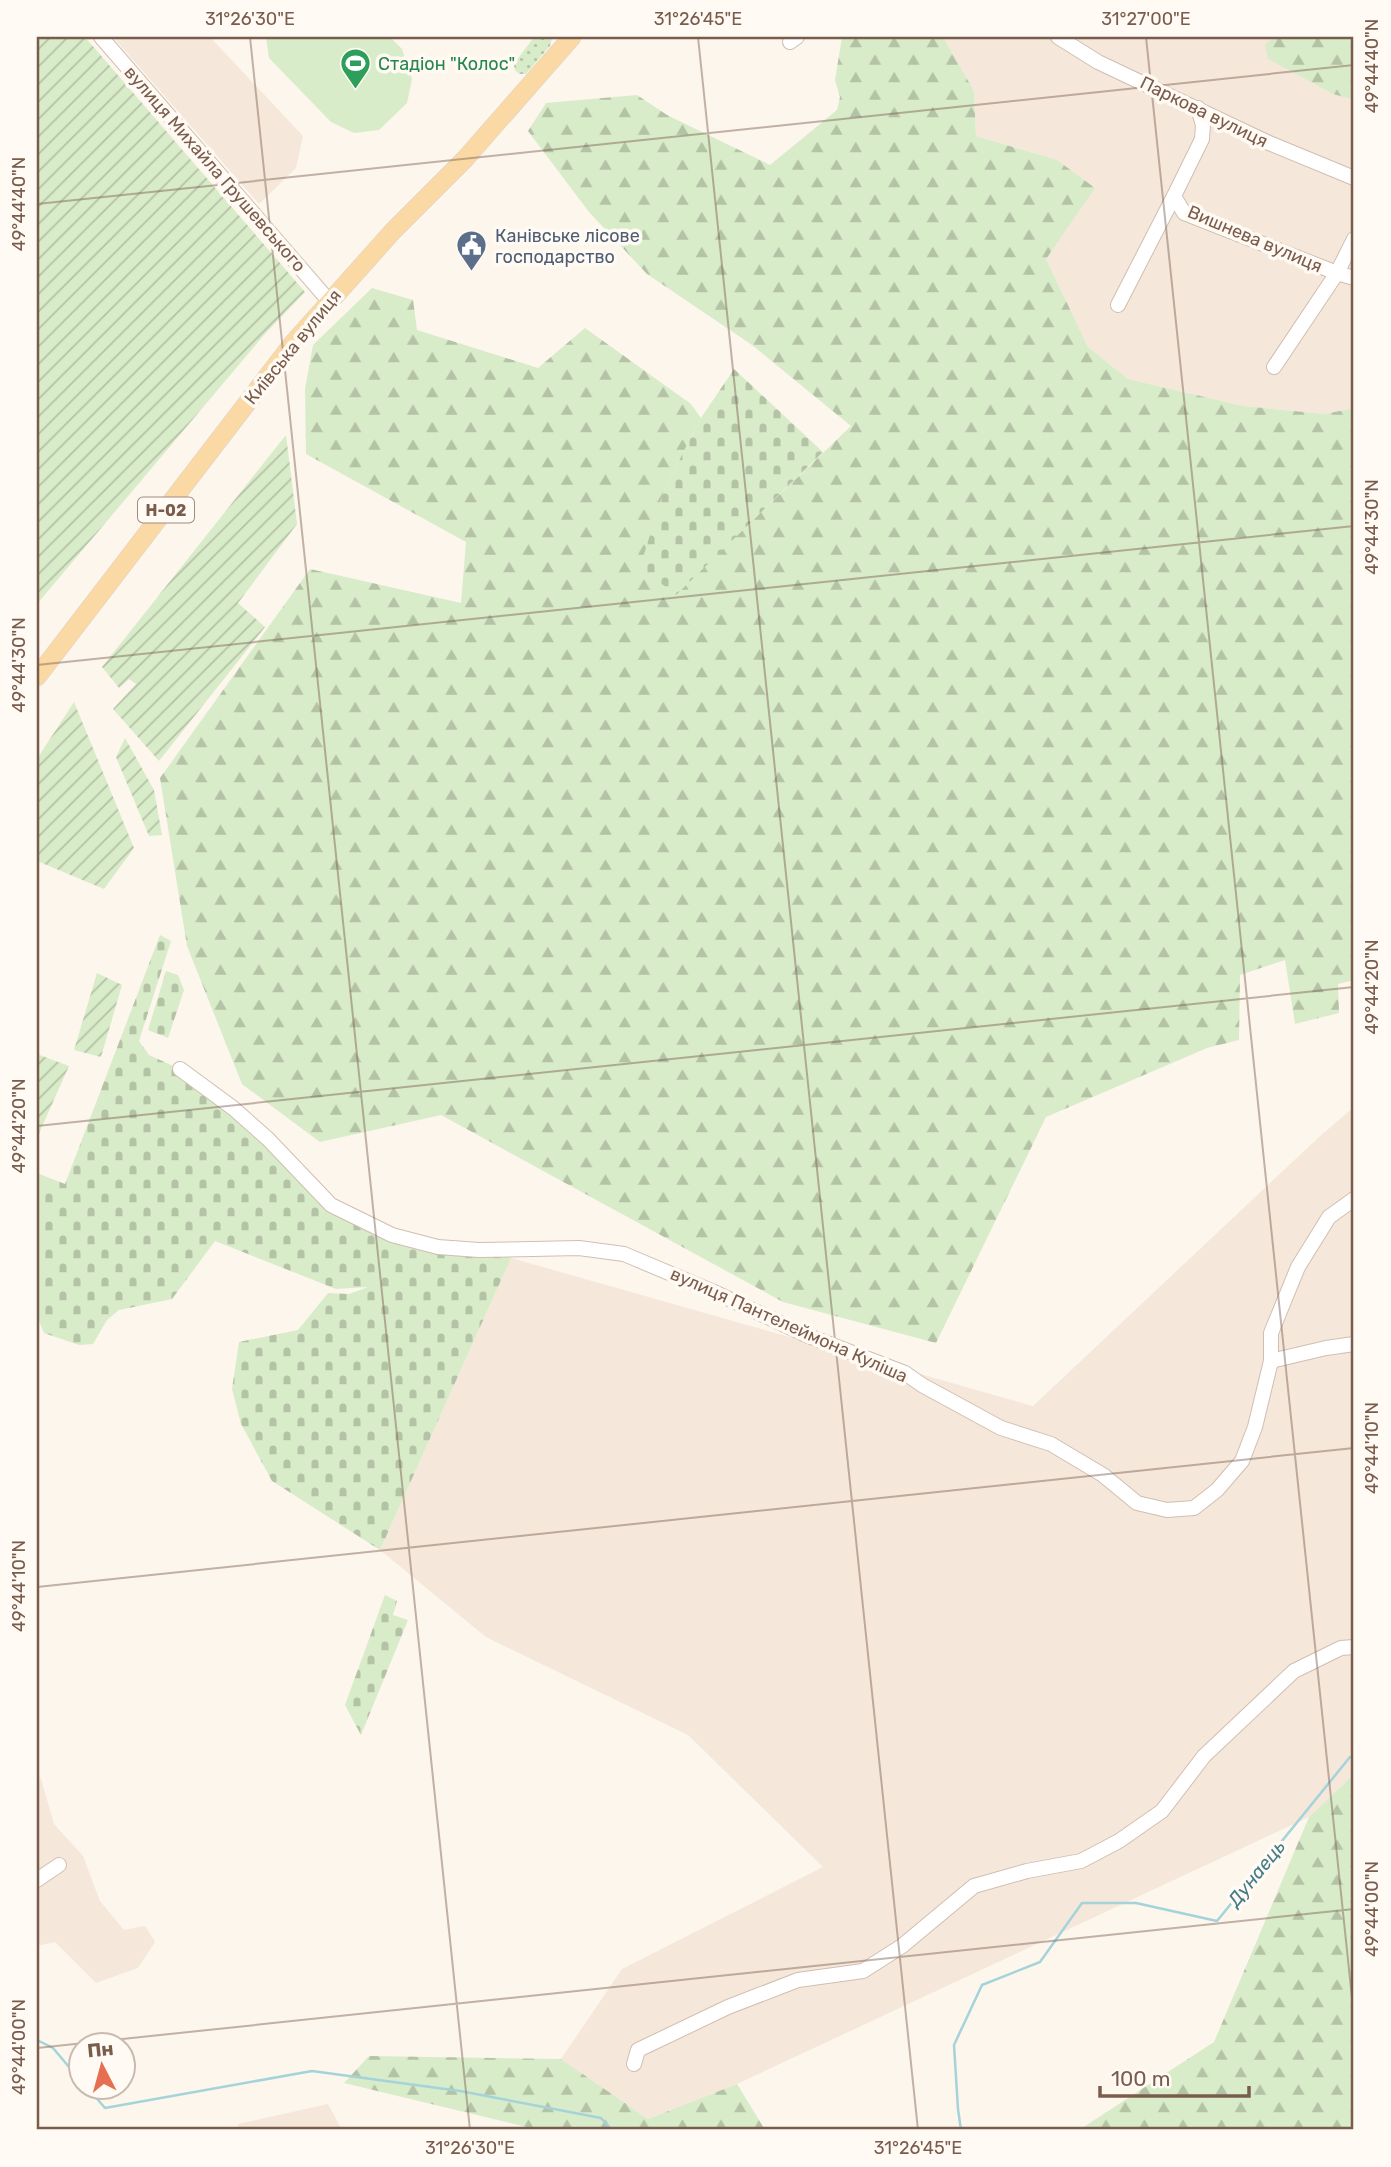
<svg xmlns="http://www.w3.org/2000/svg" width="1391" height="2167" viewBox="0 0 1391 2167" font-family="Rubik,sans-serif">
<defs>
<pattern id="grass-dots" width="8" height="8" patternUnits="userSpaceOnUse" patternTransform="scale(1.75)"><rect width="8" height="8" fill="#d8ecc9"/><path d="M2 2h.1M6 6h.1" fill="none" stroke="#b4c2a5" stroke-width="1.8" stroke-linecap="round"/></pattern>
<pattern id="forest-firs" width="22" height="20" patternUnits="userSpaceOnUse" patternTransform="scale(1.75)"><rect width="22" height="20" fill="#d8ecc9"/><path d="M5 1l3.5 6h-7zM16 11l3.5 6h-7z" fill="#b4c2a5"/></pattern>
<pattern id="cemetery-stones" width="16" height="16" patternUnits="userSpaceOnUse" patternTransform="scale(1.75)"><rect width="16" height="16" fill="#d8ecc9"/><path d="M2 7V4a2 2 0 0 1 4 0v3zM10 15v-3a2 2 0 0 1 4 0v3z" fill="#b4c2a5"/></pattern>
<pattern id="garden-furrows" width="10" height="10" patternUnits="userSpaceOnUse" patternTransform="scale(1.75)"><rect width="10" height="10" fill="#d8ecc9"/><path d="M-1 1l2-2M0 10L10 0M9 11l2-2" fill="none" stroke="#b4c2a5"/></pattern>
</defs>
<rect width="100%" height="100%" fill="#fdf6ec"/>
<!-- residential -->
<g fill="#f5e8da">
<path d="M113,37H210L303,136L296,168L259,204Z"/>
<path d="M943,37H1275L1265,44L1333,94L1354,100V408L1325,414L1243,406L1128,379L1088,347L1046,259L1056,160L976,136L974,91Z"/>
<path d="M1354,1107V1774L1309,1817L737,2084L648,2119L561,2059L622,1969L823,1867L688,1735L486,1637L380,1550L511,1258L1033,1406L1319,1137Z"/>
<path d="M37,1774L41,1779L54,1824L83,1856L100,1901L124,1930L145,1926L155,1942L138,1968L96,1983L55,1942L37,1946Z"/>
<path d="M328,2104L342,2130H238V2124Z"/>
</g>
<!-- grass -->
<path fill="url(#grass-dots)" d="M534,37L552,38L550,46L526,74H519L515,70L514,64Z"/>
<!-- forest -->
<g fill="url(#forest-firs)">
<path d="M842,37H943L974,91L976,136L1057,160L1095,188L1046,259L1088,347L1128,379L1243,406L1325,414L1354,408V980L1338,984L1339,1013L1295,1024L1285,960L1240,975L1239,1040L1207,1048L1046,1117L936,1343L783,1302L441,1115L320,1142L242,1084L187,946L160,778L310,569L461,603L466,542L306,454L305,389L313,345L372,288L413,300L417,330L538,368L585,328L691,404L701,418L664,490L675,595L851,426L752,345L647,274L589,212L528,131L546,103L637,95L667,115L770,165L837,110L840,97L835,80Z"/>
<path d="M1275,37H1354V100L1333,94L1268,59L1265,44Z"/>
<path d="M1354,1774V2130H1079L1214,2042L1309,1817Z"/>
<path d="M369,2056L561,2059L648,2119L737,2084L765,2130H539L344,2083Z"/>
</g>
<!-- cemetery -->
<g fill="url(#cemetery-stones)">
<path d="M734,369L823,452L676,595L640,567L664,490L701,418Z"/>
<path d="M160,935L171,941L139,1041L149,1055L180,1069L331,1205L392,1235L479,1250L511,1258L380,1550L272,1481L241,1424L232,1389L239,1342L298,1330L328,1293L349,1294L368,1287L336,1289L215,1241L172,1299L119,1310L107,1320L93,1344L79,1345L44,1333L37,1316V1173L65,1184Z"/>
<path d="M166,971L178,975L184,990L168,1038L148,1030Z"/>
<path d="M385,1595L397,1601L393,1615L408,1620L361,1735L345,1705Z"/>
</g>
<!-- garden -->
<g fill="url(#garden-furrows)">
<path d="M37,37H85L305,292L264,335L37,604Z"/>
<path d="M286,435L297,524L238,603L265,627L159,761L113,709L136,684L129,679L119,688L102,667Z"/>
<path d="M74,702L134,848L104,889L37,861V759Z"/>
<path d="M125,738L154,790L162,835L149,836L116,757Z"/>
<path d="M97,973L122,985L101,1057L74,1050Z"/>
<path d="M37,1054L69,1066L37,1138Z"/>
</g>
<!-- pitch -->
<path fill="#d8ecc9" d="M266,37H390L402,49L412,79L407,103L379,130L354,133L331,122L269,58Z"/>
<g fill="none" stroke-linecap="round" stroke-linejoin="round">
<!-- stream -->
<g stroke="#a5d3da" stroke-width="2.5">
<path d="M37,2040L53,2048L80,2080"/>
<path d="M86,2086L105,2108L312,2071L460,2091L601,2118L612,2130"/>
<path d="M961,2130L958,2109L954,2045L982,1985L1040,1962L1082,1903H1136L1217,1921L1350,1757"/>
</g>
<defs>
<g id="minor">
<path d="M101,37L329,301"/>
<path d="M1058,37L1098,62L1269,143L1354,178"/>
<path d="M790,42L797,37"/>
<path d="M1198,108L1203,125L1202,139L1174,196L1184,213L1337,273L1354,278"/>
<path d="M1118,305L1174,196"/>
<path d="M1274,367L1337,273L1354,239"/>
<path d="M180,1069L233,1108L268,1139L331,1205L392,1235L438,1247L479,1250L579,1248L624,1254L714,1292L806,1335L905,1373L922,1385L1001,1428L1051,1444L1103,1475L1137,1503L1167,1510L1194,1508L1217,1490L1242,1461L1255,1427L1271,1361V1333L1298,1267L1329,1217L1354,1199"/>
<path d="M1271,1361L1326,1348L1354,1344"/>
<path d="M37,1880L59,1865"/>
<path d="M634,2064L638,2050L728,2007L798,1980L863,1971L902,1946L974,1886L1027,1871L1081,1861L1119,1841L1162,1811L1204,1756L1294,1671L1341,1648L1354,1647"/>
</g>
<path id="major" d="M37,677L293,343L393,231L465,159L572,37"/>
</defs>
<!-- minor casing -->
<use href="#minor" stroke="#d1beb0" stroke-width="16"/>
<!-- major casing -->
<use href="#major" stroke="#dad1cd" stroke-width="19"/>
<!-- minor -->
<use href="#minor" stroke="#fff" stroke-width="14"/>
<!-- major -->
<use href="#major" stroke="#fbd9a5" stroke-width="18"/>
</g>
<!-- ticks -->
<path fill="none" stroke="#7a5c4d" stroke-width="2" stroke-opacity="0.45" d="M250,37L470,2130M698,37L918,2130M1146,37L1354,2017M37,204L1354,65M37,665L1354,526M37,1126L1354,987M37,1587L1354,1448M37,2048L1354,1909"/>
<!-- icons -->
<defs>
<symbol id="stadium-pin" viewBox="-11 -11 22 30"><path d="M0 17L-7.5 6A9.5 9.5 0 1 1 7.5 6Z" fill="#2e9e5b" stroke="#fffaf3"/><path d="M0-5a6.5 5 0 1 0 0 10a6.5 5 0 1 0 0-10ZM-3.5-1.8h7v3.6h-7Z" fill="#fff"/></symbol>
<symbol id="civic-pin" viewBox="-11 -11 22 30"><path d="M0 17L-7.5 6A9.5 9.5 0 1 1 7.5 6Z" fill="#5c6f8a" stroke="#fffaf3"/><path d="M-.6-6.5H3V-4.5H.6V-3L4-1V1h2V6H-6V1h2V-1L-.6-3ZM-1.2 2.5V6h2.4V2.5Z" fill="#fff"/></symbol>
</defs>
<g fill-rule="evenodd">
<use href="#stadium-pin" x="338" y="46" width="35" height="47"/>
<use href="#civic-pin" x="454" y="228" width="35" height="47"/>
</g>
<g text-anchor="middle" stroke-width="7" stroke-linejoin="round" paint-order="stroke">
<!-- shield labels -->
<rect fill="#fffaf3" stroke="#a28b7f" stroke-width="2" x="138" y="497.5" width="56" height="25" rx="5"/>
<g font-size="16" font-weight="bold" fill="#7a5c4d">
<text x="166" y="516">Н-02</text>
</g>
<!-- leisure labels -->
<g font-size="18" fill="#27864d" stroke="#fffaf3" text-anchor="start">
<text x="378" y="70">Стадіон "Колос"</text>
</g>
<!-- street labels -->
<g font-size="18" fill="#7a5c4d" stroke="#fffaf3">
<text transform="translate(1204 112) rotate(26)" y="6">Паркова вулиця</text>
<text transform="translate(215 169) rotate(49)" y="6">вулиця Михайла Грушевського</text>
<text transform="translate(1255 239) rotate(23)" y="6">Вишнева вулиця</text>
<text transform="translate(293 347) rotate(-51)" y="6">Київська вулиця</text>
<text transform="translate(789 1325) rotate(24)" y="6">вулиця Пантелеймона Куліша</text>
</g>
<!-- service labels -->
<g font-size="18" fill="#4e5e75" stroke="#fffaf3" text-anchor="start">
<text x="495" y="242">Канівське лісове<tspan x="495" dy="21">господарство</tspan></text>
</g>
<!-- water labels -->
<g font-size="19" font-style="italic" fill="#437c86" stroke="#fffaf3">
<text transform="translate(1256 1873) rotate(-51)" y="7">Дунаець</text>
</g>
</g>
<!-- border -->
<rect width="1391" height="2167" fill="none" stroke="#fffaf3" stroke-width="77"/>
<!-- north arrow -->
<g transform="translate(102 2066) rotate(354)"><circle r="33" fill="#fffaf3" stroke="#cabbb1" stroke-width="2"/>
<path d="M0-5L12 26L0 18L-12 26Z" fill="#e76f51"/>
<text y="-10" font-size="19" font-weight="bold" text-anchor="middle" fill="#7a5c4d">Пн</text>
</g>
<!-- scale -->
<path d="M1100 2086v10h149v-10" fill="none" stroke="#7a5c4d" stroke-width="3.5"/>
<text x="1111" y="2086" font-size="21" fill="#7a5c4d" stroke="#fffaf3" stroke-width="5" paint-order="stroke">100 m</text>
<rect x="38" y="38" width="1314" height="2090" fill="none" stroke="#7a5c4d" stroke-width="2.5"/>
<g font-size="18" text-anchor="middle" fill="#7a5c4d">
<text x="250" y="25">31°26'30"E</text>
<text x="698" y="25">31°26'45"E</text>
<text x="1146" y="25">31°27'00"E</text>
<text transform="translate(1372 66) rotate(-90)" y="6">49°44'40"N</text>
<text transform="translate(19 204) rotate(-90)" y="6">49°44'40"N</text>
<text transform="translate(1372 527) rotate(-90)" y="6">49°44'30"N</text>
<text transform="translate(19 665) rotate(-90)" y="6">49°44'30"N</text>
<text transform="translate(1372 987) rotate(-90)" y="6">49°44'20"N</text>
<text transform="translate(19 1126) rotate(-90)" y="6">49°44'20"N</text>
<text transform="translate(1372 1448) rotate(-90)" y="6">49°44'10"N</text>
<text transform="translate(19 1586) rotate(-90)" y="6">49°44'10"N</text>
<text transform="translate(1372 1909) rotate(-90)" y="6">49°44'00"N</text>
<text transform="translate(19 2047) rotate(-90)" y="6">49°44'00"N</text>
<text x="470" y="2154">31°26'30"E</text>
<text x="918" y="2154">31°26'45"E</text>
</g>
</svg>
